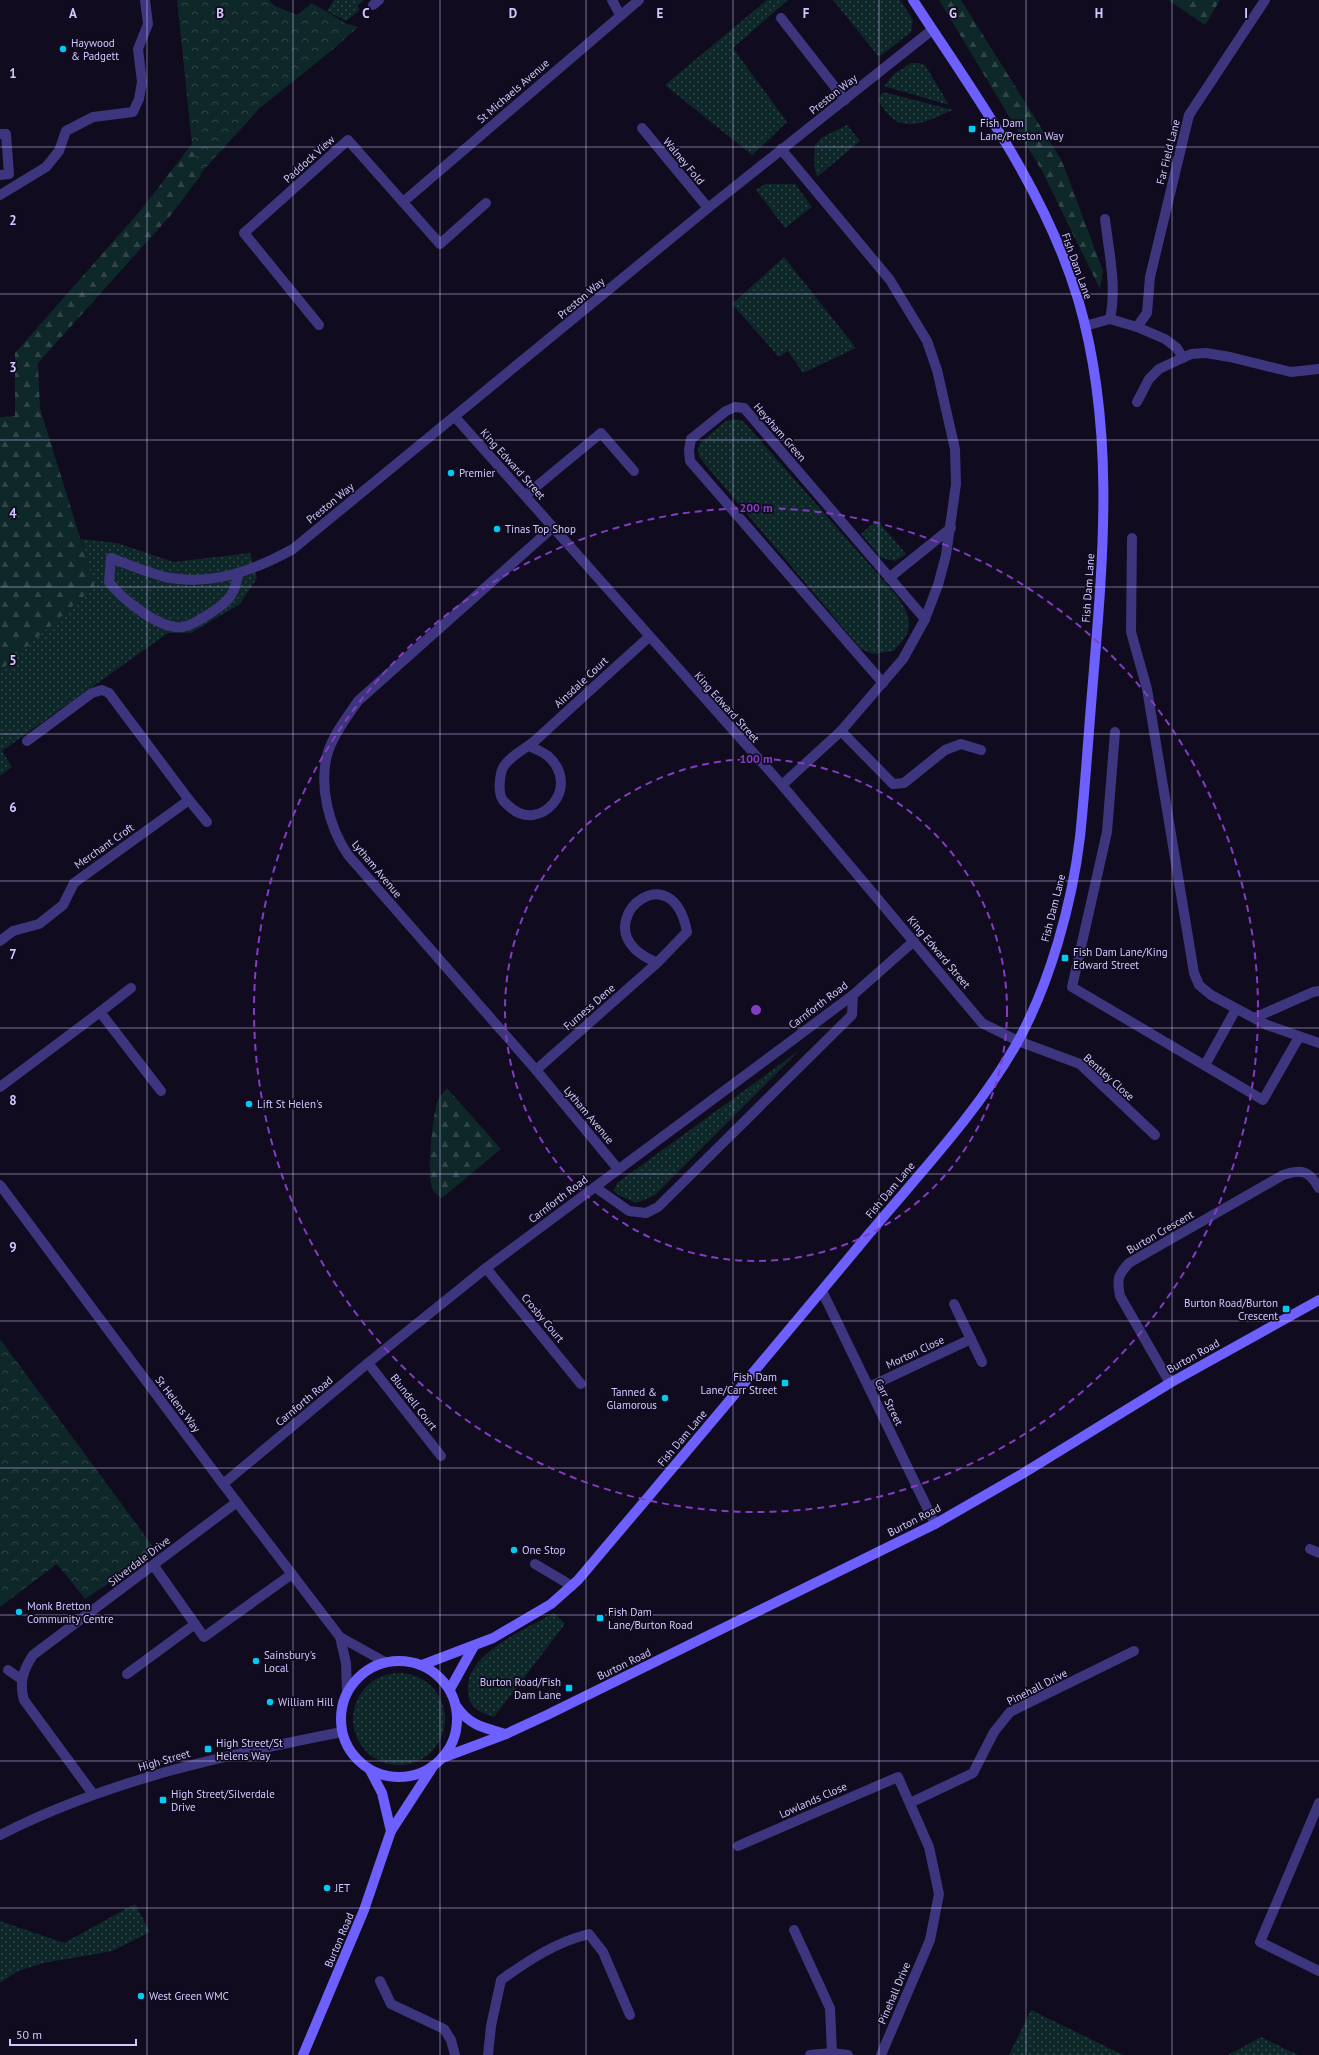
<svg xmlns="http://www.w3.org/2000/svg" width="1319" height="2055" viewBox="0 0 1319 2055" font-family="'PT Sans',sans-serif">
<defs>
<pattern id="grass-dots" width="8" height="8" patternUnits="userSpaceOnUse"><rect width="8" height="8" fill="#0e2728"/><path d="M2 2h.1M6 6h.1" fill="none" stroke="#304548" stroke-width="1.8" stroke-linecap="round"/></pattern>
<pattern id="forest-firs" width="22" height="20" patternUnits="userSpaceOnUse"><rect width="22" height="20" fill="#0e2728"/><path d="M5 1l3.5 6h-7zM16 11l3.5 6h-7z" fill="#304548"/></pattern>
<pattern id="park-crowns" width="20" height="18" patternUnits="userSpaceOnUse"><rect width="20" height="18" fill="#0e2728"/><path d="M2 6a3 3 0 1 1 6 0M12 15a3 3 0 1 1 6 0" fill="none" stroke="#304548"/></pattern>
</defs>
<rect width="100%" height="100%" fill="#100b1e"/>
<!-- grass -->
<g fill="url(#grass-dots)">
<path d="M334,0H364L357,6L360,10L346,21L327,11Z"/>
<path d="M767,0H788L733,48L787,122L752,155L665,85Z"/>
<path d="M833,0H900L913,20L911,32L879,57Z"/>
<path d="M911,63H919L925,65L949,105L884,86L894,74Z"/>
<path d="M883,92L953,110C935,117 909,133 892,118C886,113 882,106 878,100Z"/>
<path d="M847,125L860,141L817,177L814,165L815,145L821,138Z"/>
<path d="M765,184H795L812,207L785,228L756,190Z"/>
<path d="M784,257L856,348L803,373L788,351L779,357L732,304Z"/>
<path d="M735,419L743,421L898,597C913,620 914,632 893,651L873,654L861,649L699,457L698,448L701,442L726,421Z"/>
<path d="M877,520L906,554L895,561L881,558L861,534Z"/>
<path d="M81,539L117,543L174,562L250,553L257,578L240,604L191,633H168L2,751L12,767L0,776V671L94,586Z"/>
<path d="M800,1050L655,1195L637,1203L620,1196L614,1191L617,1183Z"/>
<path d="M554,1613L565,1624L494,1717C480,1712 469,1708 468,1692C463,1654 527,1629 554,1613Z"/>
<circle cx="399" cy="1719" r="46"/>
<path d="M135,1904L150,1932L112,1951L43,1963L18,1971L0,1983V1921L64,1943Z"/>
<path d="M1031,2010L1123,2055H1009Z"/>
<path d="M1261,2037L1298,2055H1228Z"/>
</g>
<!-- forest -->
<g fill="url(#forest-firs)">
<path d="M939,0H961L1062,161L1103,271L1100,289L1042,171Z"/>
<path d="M1168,0H1220L1205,25Z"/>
<path d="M192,144L201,175L170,216L38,363L40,408L95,586L0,671V417L15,416V353L140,211Z"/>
<path d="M447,1088L501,1149L442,1198C437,1195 432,1191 431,1184C428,1170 432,1111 439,1098C441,1094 445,1091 447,1088Z"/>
</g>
<!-- park -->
<g fill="url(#park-crowns)">
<path d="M177,0H269L275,6L297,15L312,3L347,24L358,27L331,51L260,108L198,176L192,144Z"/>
<path d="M0,1339L157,1552L85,1599L57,1564L0,1607Z"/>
</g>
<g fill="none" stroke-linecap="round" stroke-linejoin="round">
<!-- lane -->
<g stroke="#3d357e" stroke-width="10">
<path d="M0,134H6L9,174L0,175"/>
<path d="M0,195L46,167L59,151L66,131L93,117L133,112L139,99L142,82L138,49L148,24L145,0"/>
<path d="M1105,219C1109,253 1117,286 1110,319"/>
<path d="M1085,326L1110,319L1137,327L1165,339L1177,348L1183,358"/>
<path d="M1137,327L1147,313L1150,277L1189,115L1265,0"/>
<path d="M1137,402L1149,379L1159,369L1191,354L1206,353L1230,357L1291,372L1319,369"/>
<path d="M526,495L601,433L634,471"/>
<path d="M1132,538L1131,632L1147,689L1194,973L1199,985L1211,995L1267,1025L1319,1043"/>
<path d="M111,558L109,582C122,599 160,630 182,627C192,626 204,617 212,612C229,601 235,594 238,574"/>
<path d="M1115,732L1107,832L1072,987L1263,1100L1299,1037"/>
<path d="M27,741L92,693L102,690L109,693"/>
<path d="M100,1012L131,988"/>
<path d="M1254,1018L1313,992L1319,991"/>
<path d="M1205,1065L1236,1009"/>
<path d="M0,1087L100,1012L161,1091"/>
<path d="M595,1187L629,1211L646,1213L658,1207L852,1015L853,995"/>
<path d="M1310,1549L1319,1553"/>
<path d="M535,1564L572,1586"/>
<path d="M154,1566L204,1637L292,1574"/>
<path d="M8,1670L21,1679"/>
<path d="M127,1674L195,1624"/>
<path d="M1319,1803L1260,1942L1319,1971"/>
<path d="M380,1981L391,2004L444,2029L451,2040L455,2055"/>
</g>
<!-- street -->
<g stroke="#3d357e" stroke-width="10">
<path d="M612,0L620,15"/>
<path d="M373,5L379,0"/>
<path d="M781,18L845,100"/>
<path d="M642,128L708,208"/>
<path d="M781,149L890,280L927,341L937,370L955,449L956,484L946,555L938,585L925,619L903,659L841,731L782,785"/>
<path d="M403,202L639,0"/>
<path d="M319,325L244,233L348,140L440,244L486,203"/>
<path d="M455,417L782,785L982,1023L1018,1041L1080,1064L1155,1135"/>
<path d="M552,528L358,701C347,717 334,734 328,752C318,785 329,827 348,855L536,1070L618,1169"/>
<path d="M111,558C130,565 150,574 170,578C215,585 255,570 293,549L708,208L932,30"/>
<path d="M889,578L951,528"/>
<path d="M883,683L690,461L689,450L691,439L726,411L735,407L744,408L925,619"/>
<path d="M841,731L893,784L904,783L945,750L961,744L981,750"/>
<path d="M529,746C535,749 543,752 548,756C583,788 539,834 510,807C504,802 501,800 500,792C499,785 500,772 504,766C511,755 527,748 537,739C574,705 611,671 649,637"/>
<path d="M189,800L207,822"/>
<path d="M0,941L13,931L39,924L63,905L74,883L189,800L109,693"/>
<path d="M536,1070L657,963L687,932C673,856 600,913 634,948C640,955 649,959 657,963"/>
<path d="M0,1185L223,1484L340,1637L385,1662"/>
<path d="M486,1268L581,1384"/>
<path d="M822,1291L935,1524"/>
<path d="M954,1304L982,1362"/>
<path d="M368,1363L441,1456"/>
<path d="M1170,1383L1120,1296C1117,1280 1117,1276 1129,1263L1283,1175C1301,1169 1309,1170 1319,1188"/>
<path d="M869,1387L971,1339"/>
<path d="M223,1484L368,1363L486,1268L853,995L914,941"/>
<path d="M340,1637L346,1663L347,1691"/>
<path d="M93,1794L24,1700C19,1683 23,1670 33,1655L237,1502"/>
<path d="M910,1803L973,1773L994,1732L1010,1712L1134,1651"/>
<path d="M0,1835C108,1780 224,1755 342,1732"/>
<path d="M738,1846L898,1777L929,1847L939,1894L930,1940L881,2055"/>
<path d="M794,1930L830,2008L832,2053"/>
<path d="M488,2055L491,2026L501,1980C529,1960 556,1942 589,1934L603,1952L630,2015"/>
<path d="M810,2055L832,2053L848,2055"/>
</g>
<!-- secondary -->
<g stroke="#6e5fff" stroke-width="10">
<circle cx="399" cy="1719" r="58"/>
<path d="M422,1665L493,1638L551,1604L578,1580C675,1465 772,1351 868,1235C918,1175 979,1111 1017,1043C1050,983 1072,904 1080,837C1085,789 1088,741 1092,693C1103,561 1116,428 1078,299C1045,189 975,95 913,0"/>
<path d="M450,1689L474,1646"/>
<path d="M457,1707C470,1726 485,1728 506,1734"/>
<path d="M442,1758L506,1734L547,1715L935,1524L1022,1474L1170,1383L1319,1300"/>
<path d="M370,1770L382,1793L391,1831"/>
<path d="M303,2055L364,1910L391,1831L432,1768"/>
</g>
</g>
<!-- grid -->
<path fill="none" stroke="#d2c8ff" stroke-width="1" stroke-opacity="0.55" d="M147,0V2055M293,0V2055M440,0V2055M586,0V2055M733,0V2055M879,0V2055M1026,0V2055M1172,0V2055M0,147H1319M0,294H1319M0,440H1319M0,587H1319M0,734H1319M0,881H1319M0,1028H1319M0,1174H1319M0,1321H1319M0,1468H1319M0,1615H1319M0,1761H1319M0,1908H1319"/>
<!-- distance rings -->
<g fill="none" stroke="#843cc5" stroke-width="2" stroke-dasharray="7 5">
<circle cx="756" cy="1010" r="251"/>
<circle cx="756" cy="1010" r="502"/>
</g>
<!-- markers -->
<g fill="#00cbf3" stroke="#100b1e" stroke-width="1.5">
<circle cx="63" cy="49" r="4"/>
<rect x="968" y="125" width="8" height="8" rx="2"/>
<circle cx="451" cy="473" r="4"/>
<circle cx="497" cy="529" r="4"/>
<rect x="1061" y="954" width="8" height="8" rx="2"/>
<circle cx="249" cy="1104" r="4"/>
<rect x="1282" y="1305" width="8" height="8" rx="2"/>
<rect x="781" y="1379" width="8" height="8" rx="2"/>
<circle cx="665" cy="1398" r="4"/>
<circle cx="514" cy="1550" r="4"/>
<circle cx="19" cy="1612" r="4"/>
<rect x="596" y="1614" width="8" height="8" rx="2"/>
<circle cx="256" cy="1661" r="4"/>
<rect x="565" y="1684" width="8" height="8" rx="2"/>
<circle cx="270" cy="1702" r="4"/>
<rect x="204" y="1745" width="8" height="8" rx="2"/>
<rect x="159" y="1796" width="8" height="8" rx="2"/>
<circle cx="327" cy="1888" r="4"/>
<circle cx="141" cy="1996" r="4"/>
</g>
<g text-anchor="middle" stroke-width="3.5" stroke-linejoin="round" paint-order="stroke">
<!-- poi labels -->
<g font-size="11" fill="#d2c8ff" stroke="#100b1e" text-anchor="start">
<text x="71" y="47">Haywood<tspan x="71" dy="13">&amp; Padgett</tspan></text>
<text x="980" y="127">Fish Dam<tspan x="980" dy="13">Lane/Preston Way</tspan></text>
<text x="459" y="477">Premier</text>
<text x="505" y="533">Tinas Top Shop</text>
<text x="1073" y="956">Fish Dam Lane/King<tspan x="1073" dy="13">Edward Street</tspan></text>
<text x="257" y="1108">Lift St Helen's</text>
<text x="1278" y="1307" text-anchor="end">Burton Road/Burton<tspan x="1278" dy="13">Crescent</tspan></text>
<text x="777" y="1381" text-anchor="end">Fish Dam<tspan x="777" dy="13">Lane/Carr Street</tspan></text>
<text x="657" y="1396" text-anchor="end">Tanned &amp;<tspan x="657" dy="13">Glamorous</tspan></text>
<text x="522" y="1554">One Stop</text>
<text x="27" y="1610">Monk Bretton<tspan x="27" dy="13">Community Centre</tspan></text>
<text x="608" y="1616">Fish Dam<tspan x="608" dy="13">Lane/Burton Road</tspan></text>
<text x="264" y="1659">Sainsbury's<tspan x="264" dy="13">Local</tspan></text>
<text x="561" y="1686" text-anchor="end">Burton Road/Fish<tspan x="561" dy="13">Dam Lane</tspan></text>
<text x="278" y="1706">William Hill</text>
<text x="216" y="1747">High Street/St<tspan x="216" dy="13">Helens Way</tspan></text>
<text x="171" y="1798">High Street/Silverdale<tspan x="171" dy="13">Drive</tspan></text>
<text x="335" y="1892">JET</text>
<text x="149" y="2000">West Green WMC</text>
</g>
<!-- street labels -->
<g font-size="11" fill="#d2c8ff" stroke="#100b1e">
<text transform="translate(513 91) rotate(-41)" y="4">St Michaels Avenue</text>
<text transform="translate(833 94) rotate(-38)" y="4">Preston Way</text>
<text transform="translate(1168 152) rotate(-76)" y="4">Far Field Lane</text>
<text transform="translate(309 159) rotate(-42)" y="4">Paddock View</text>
<text transform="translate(684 161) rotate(50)" y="4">Walney Fold</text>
<text transform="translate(1077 266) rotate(70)" y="4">Fish Dam Lane</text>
<text transform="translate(581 298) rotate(-40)" y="4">Preston Way</text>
<text transform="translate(780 432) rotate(49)" y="4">Heysham Green</text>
<text transform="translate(513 464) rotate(48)" y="4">King Edward Street</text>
<text transform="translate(330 503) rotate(-39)" y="4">Preston Way</text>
<text transform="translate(1088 588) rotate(-86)" y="4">Fish Dam Lane</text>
<text transform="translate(581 682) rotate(-43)" y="4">Ainsdale Court</text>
<text transform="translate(727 707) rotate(48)" y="4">King Edward Street</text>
<text transform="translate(104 846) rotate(-35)" y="4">Merchant Croft</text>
<text transform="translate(377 869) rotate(50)" y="4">Lytham Avenue</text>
<text transform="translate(1053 908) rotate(-76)" y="4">Fish Dam Lane</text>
<text transform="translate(939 952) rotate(50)" y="4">King Edward Street</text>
<text transform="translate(818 1005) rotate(-37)" y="4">Carnforth Road</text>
<text transform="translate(589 1007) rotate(-41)" y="4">Furness Dene</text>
<text transform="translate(1109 1077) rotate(42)" y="4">Bentley Close</text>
<text transform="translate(589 1115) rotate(50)" y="4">Lytham Avenue</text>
<text transform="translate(890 1190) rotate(-50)" y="4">Fish Dam Lane</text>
<text transform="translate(558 1199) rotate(-37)" y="4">Carnforth Road</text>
<text transform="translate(1160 1232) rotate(-30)" y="4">Burton Crescent</text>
<text transform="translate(543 1318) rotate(50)" y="4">Crosby Court</text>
<text transform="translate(915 1352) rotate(-25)" y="4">Morton Close</text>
<text transform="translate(1193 1356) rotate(-29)" y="4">Burton Road</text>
<text transform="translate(304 1401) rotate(-40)" y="4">Carnforth Road</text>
<text transform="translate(414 1402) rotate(52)" y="4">Blundell Court</text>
<text transform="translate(889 1402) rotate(64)" y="4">Carr Street</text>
<text transform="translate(178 1404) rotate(53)" y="4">St Helens Way</text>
<text transform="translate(682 1438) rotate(-50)" y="4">Fish Dam Lane</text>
<text transform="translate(914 1520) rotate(-27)" y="4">Burton Road</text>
<text transform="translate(139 1561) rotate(-37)" y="4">Silverdale Drive</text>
<text transform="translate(624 1664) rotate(-26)" y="4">Burton Road</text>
<text transform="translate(1037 1687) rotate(-27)" y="4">Pinehall Drive</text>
<text transform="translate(164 1760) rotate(-16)" y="4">High Street</text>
<text transform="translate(813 1800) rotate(-24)" y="4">Lowlands Close</text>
<text transform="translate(339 1940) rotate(-67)" y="4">Burton Road</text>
<text transform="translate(894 1993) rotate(-67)" y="4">Pinehall Drive</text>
</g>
</g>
<g font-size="13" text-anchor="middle" font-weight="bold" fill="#d2c8ff" stroke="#100b1e" stroke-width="3.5" stroke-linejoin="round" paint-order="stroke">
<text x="73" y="18">A</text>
<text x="220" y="18">B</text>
<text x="366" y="18">C</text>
<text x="513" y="18">D</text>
<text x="660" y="18">E</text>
<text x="806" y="18">F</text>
<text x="953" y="18">G</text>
<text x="1099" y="18">H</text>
<text x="1246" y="18">I</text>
<text x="13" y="78">1</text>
<text x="13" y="225">2</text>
<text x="13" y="372">3</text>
<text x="13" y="518">4</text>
<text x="13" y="665">5</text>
<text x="13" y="812">6</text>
<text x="13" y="959">7</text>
<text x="13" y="1105">8</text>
<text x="13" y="1252">9</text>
</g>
<circle cx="756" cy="1010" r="6" fill="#843cc5" stroke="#100b1e" stroke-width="2"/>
<g font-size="12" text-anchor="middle" font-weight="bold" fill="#843cc5" stroke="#100b1e" stroke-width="3.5" stroke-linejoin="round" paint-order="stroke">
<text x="756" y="512">200 m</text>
<text x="756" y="763">100 m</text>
</g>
<!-- scale -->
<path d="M10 2039v6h126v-6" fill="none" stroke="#d2c8ff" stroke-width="2"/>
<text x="16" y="2039" font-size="12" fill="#d2c8ff" stroke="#100b1e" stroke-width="3" paint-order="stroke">50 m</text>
</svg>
